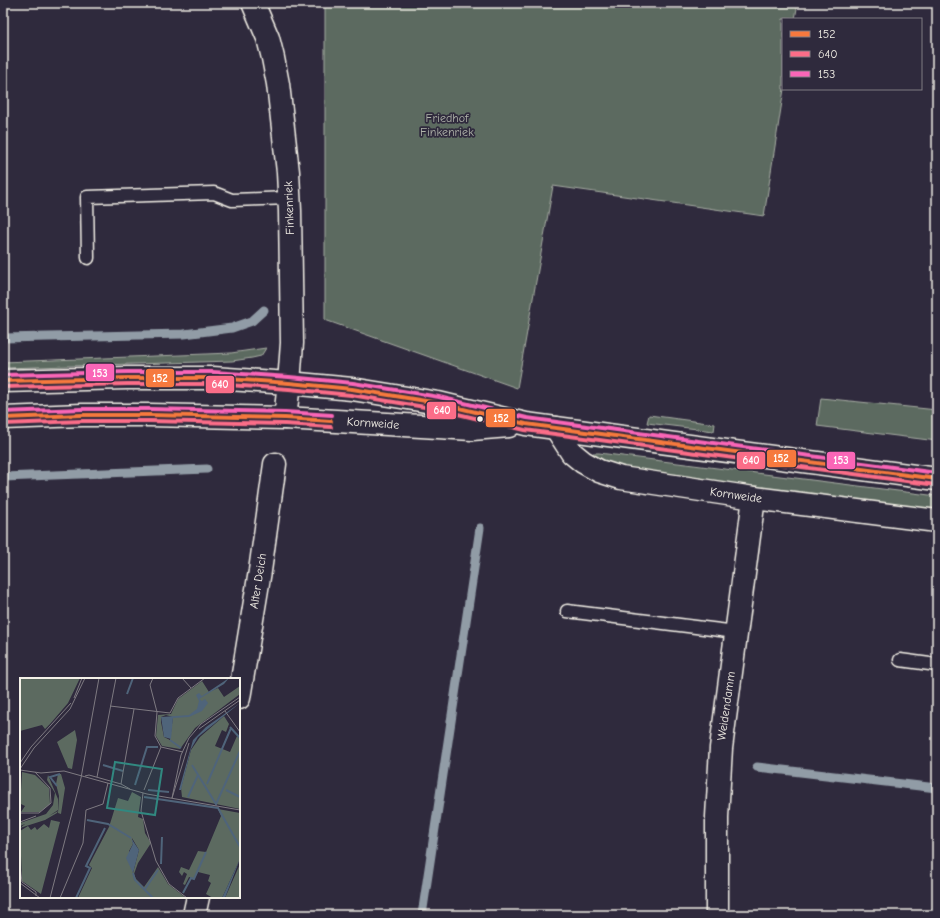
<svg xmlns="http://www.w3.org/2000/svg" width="940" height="918" viewBox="0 0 940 918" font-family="'Comic Neue',sans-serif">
<rect width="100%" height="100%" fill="#2f2a3d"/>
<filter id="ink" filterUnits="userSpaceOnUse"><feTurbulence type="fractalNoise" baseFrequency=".025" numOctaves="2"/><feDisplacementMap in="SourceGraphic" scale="8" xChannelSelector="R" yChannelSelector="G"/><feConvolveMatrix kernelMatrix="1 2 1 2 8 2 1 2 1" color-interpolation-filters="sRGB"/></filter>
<g filter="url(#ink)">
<!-- green -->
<g fill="#5c6a60" stroke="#a8aea4">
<path d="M325,3H798L795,19H783V89H784L764,216L553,186L517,388L325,320Z"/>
<path d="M266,348L261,356L252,358L232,361L3,368V362L231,353Z"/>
<path d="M821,398L937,410V441L817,426Z"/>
<path d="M649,415L715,424L714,431L647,423Z"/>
<path d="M593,453H599L937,496V512L623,471L593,458Z"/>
</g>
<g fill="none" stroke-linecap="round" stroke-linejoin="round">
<!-- stream -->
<g stroke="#919ca6" stroke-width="9">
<path d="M3,338L184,334L232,328L252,321L264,310"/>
<path d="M3,477L207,469"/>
<path d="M757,767L937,788"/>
<path d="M422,915L480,528"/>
</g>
<defs>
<g id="service">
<path d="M88,258L87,197L214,193L232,200L289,198"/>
<path d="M567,611L736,632"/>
<path d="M900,660L937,665"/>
</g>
<g id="minor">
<path d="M253,3L268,38L273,58L278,84L288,172L290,211L292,343L289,383L285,418"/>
<path d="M556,428L572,453L583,462L599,471L621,478L754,498L937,521"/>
<path d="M239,698L260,571L275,464"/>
<path d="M194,915L198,897"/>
<path d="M717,915V817L721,748L754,498"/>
</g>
<g id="secondary">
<path d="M3,381L127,378H213L289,383L352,389L438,403L526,424L937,479"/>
<path d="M3,418L82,415H150L285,418L472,429L509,426"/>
</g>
</defs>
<!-- service casing -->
<use href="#service" stroke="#f4f1e8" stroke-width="15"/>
<!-- minor casing -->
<use href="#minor" stroke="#f4f1e8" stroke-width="25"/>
<!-- secondary casing -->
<use href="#secondary" stroke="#f4f1e8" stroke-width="25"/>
<!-- service -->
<use href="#service" stroke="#2f2a3d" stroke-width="12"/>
<!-- minor -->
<use href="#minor" stroke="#2f2a3d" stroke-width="22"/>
<!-- secondary -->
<use href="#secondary" stroke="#2f2a3d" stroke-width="22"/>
<defs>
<g id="bus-1">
<path d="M3,381L127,378H213L289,383L352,389L438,403L526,424L937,479"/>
<path d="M3,418L82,415H150L285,418L331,421"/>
</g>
<g id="bus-2">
<path d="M3,387L127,384H213L289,389L351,395L437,409L525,430L936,485"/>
<path d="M3,424L82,421H150L285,424L331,427"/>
</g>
<g id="bus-3">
<path d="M3,375L127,372H213L289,377L353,383L439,397L527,418L937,473"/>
<path d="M3,412L82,409H150L285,412L332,415"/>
</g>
</defs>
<!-- bus-1 casing -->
<use href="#bus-1" stroke="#2f2a3d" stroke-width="7"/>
<!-- bus-2 casing -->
<use href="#bus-2" stroke="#2f2a3d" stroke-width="7"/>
<!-- bus-3 casing -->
<use href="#bus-3" stroke="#2f2a3d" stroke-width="7"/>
<!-- bus-1 -->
<use href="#bus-1" stroke="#f6793e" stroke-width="4"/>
<!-- bus-2 -->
<use href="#bus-2" stroke="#fb6d88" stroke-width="4"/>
<!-- bus-3 -->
<use href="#bus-3" stroke="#fa66b7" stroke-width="4"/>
</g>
</g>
<!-- markers -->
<circle fill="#f4f1e8" stroke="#2f2a3d" stroke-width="1.5" cx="480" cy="419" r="3.5"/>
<g text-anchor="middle" stroke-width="3.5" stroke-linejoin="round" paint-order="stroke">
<!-- park labels -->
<g font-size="12" fill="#b0b4ab" stroke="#2f2a3d">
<text x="447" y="122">Friedhof<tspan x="447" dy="14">Finkenriek</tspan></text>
</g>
<!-- street labels -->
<g font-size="12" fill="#f4f1e8" stroke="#2f2a3d">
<text transform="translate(289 208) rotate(-92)" y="4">Finkenriek</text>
<text transform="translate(373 423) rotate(4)" y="4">Kornweide</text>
<text transform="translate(736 495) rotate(8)" y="4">Kornweide</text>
<text transform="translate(258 581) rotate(-81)" y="4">Alter Deich</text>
<text transform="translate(726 706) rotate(-82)" y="4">Weidendamm</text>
</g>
</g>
<!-- overview -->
<g transform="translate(20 678)">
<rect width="220" height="220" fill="#2f2a3d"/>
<path d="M0,0H60L48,25L30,46L25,51L22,47L0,53ZM182,3L189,14L198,10L204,19L220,8V16L175,50L160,71L142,68L136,58L138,37L151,36L158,21ZM146,37L153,39L150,62L144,59L141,44V39ZM204,38L209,46L206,54L202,52L195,68L210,74L217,58L220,61V131L162,119L161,110L171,72L180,59ZM55,52L57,62L52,91L48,90L37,64ZM2,94L15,97L29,110L30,126L20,134H1L5,128L1,126L0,129ZM38,96H41L45,110L41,136L38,135L39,118L36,106ZM28,97L38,121V132L29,138L38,133L37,135L25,142L0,150L5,146L0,148V145L26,136L33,127L35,115L27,102ZM112,114L121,119L118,139L123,141L125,155L131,165L118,185L114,196L116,201L124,209L138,189L148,206L166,220H58L72,190L69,187L89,149L98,120L108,123ZM112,160L119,172L113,195L109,173L113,166ZM198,131L220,135V181L202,220H193L186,216L191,205L188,203L190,197L178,194L174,201L169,199L165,207L163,206L167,196L164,194L162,198L159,194L161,189L169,192L178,173L186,174L201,138ZM31,142L40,144L21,216L2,203L0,153L8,148L11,152L15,149L17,152L24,146L29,150ZM220,186L219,220H205Z" fill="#5c6a60" fill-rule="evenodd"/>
<path d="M209,0L204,6L179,21L182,23L185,21L188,25L182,33L169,39L153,40L151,61L144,59L141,39L169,37L177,31L179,23L176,17L179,15L182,18ZM220,25L178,59L171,71L161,112H159L173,62L186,49ZM111,160L119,172L113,195L106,180L113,166ZM220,181L205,220H202Z" fill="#4f647a"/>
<path fill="none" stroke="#4f647a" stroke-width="2" d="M107,16L113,0M210,49L220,60M150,62L161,70M83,87L103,93M172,87L196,126L220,73M187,106L211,50M115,107L127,69H138M37,108L30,99L40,96M128,112L149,114M206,112L220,119M124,119L198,130L220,169M168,119L178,97M67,142L88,146L111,160M141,186L142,159M113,195L115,202L133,220M125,211L138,192M163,215L171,200L174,201L186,174M56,220L70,190L66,188L85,150"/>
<path fill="none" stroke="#7e7a81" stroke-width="1" d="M133,0L130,7L137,34L135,58L141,69M162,0L171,10M54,20L62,0M90,28L150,35L158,20L185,0M205,33L220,54M179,51L220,22M141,69L163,74M0,85L11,69L51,25M0,91L14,70L50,31L65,0M0,92L21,95L44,93L127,116L220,132M65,98L69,97L101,106L110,111M77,99L96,0M101,106L114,31M124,112L141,69M123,115L121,133L136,183L149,206L167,220M152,120L161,77L169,60L181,46L220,19M152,120L169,65M0,135H19L31,125L30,110L15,94M0,144L16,138M0,188L2,204L16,214V218M0,205L20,220M30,220L61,100L79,0M40,220L63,165L66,132L83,126L88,105"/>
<path fill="#318880" fill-opacity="0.15" stroke="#318880" stroke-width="2" d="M95,84L142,91L135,137L87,130Z"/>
<rect width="220" height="220" fill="none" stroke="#f4f1e8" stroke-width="2"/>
</g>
<g stroke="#2f2a3d" stroke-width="1.5">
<rect x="85" y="363" width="30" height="19" rx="4" fill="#fa66b7"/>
<rect x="145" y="368" width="30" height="20" rx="4" fill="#f6793e"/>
<rect x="205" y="375" width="30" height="19" rx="4" fill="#fb6d88"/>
<rect x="426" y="401" width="31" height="19" rx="4" fill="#fb6d88"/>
<rect x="485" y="408" width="31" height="20" rx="4" fill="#f6793e"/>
<rect x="766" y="449" width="31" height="19" rx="4" fill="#f6793e"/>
<rect x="826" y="451" width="30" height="19" rx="4" fill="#fa66b7"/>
<rect x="736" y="451" width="30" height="19" rx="4" fill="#fb6d88"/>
</g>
<g font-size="11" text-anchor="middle" font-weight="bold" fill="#fff">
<text x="100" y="377">153</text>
<text x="160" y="382">152</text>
<text x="220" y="388">640</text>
<text x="442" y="414">640</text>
<text x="501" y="422">152</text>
<text x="781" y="462">152</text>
<text x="841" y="464">153</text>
<text x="751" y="464">640</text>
</g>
<!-- margin -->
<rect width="940" height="918" fill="none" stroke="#2f2a3d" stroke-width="16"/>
<rect x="8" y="8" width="924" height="902" fill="none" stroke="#f4f1e8" stroke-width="1.5" filter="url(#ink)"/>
<!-- legend -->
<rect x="782" y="18" width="140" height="72" fill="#2f2a3d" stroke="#7e7a81"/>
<rect x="790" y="31" width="20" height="6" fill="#f6793e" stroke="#7e7a81"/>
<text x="818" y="38" font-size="12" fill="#f4f1e8">152</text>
<rect x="790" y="51" width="20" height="6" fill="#fb6d88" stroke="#7e7a81"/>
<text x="818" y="58" font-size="12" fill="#f4f1e8">640</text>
<rect x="790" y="71" width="20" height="6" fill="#fa66b7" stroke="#7e7a81"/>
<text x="818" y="78" font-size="12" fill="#f4f1e8">153</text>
</svg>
